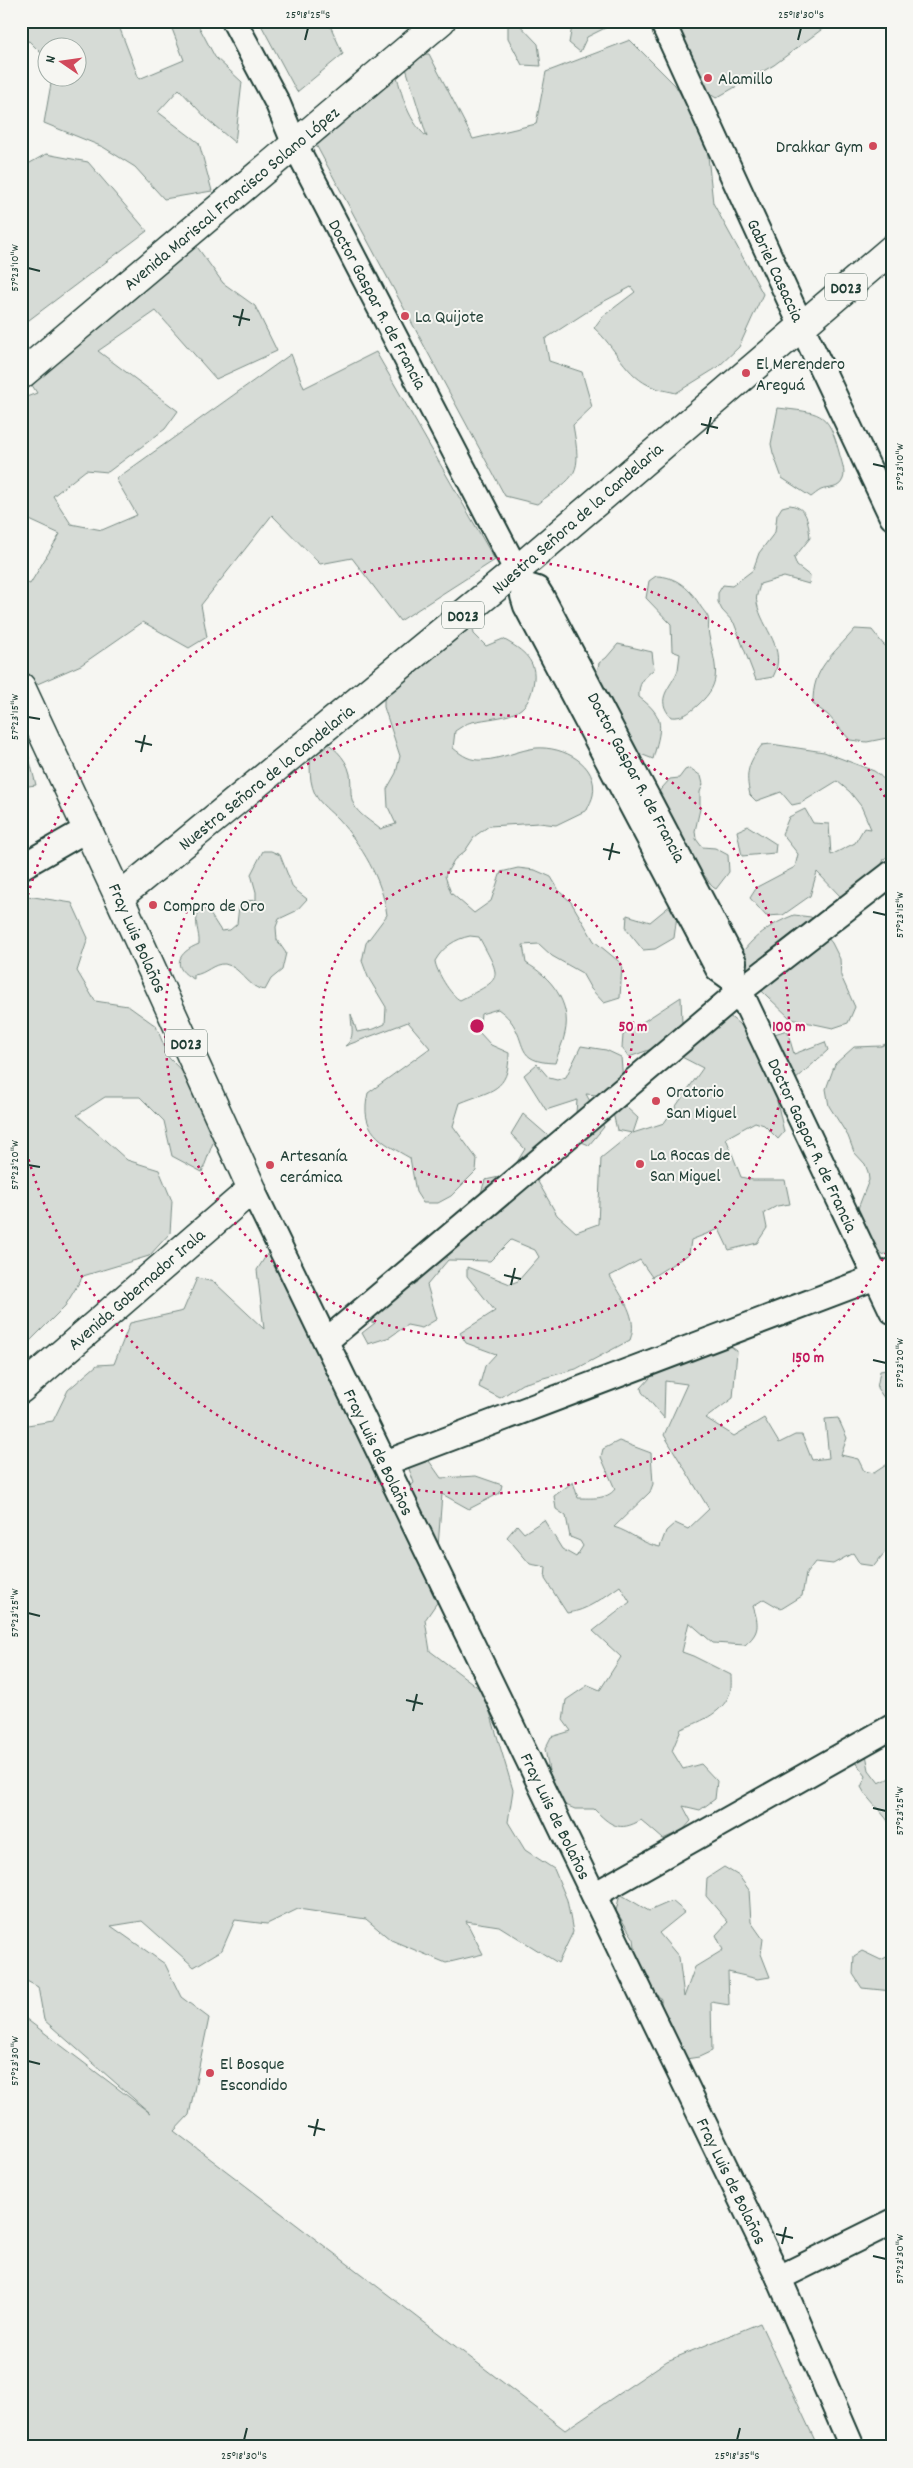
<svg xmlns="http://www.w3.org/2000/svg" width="913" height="2468" viewBox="0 0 913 2468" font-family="Dekko,sans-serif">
<rect width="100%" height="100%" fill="#f6f6f2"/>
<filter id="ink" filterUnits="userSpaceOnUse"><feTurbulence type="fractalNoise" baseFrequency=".02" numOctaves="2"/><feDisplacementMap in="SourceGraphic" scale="10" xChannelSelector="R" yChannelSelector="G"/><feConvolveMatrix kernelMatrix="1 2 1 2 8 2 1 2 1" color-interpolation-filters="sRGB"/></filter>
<g filter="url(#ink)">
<!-- green -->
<g fill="#d6dbd6" stroke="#7a8c85" fill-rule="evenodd">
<path d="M21,21H117L139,79L184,60L169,21H196L215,57L242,82L235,143L208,120L179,89L158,112L199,143L212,191L164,199L135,167L103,147L44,123L52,78H78V48H48L47,59L29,41L21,43Z"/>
<path d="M259,21H282L285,24L328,21L343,54L297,92Z"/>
<path d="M474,21H516L538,44L541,66L522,65L508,38V23Z"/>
<path d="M573,21H639L638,24L611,25L587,37L580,52L569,43Z"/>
<path d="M672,21H833L774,65L716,98L688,79Z"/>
<path d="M630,40L675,85L706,137L713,203L763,294L739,347L718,367L676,393C669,391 660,390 653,387C626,377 615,346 594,328L602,317L635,292L631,287L599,304L545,339L549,361L582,372L592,407L573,425C582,476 578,474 537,504L505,496L314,141L393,62C401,89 405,118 427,137L402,55L429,54L473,139L536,124L546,72Z"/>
<path d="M46,154L88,162L147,231L21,326V168Z"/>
<path d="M190,237L223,283L255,306L277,351L216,379L156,311L98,351L178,411L165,429L108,472L86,470L53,496L71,524L102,530L137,515L116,479L291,354L304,388L376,352L495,560L400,621L352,558L320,564L272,515L201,605L207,637L189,648L143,622L81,665L35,685L21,663V580L30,584L60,534L21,516V399L37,393L25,374Z"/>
<path d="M778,408C819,413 828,410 839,452C841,460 846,472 843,479C839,490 828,487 821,490C817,492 814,495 811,497L782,478L773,453L771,444Z"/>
<path d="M790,505C808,508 808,521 810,538L794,558L797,566L810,576L809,584L784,577L760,584C759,591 755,596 757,603C762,629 788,649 773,677L756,680L734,623L722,610L718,602V593L723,585L732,586L753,570L759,553L775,532L777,515L782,507Z"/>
<path d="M656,576C677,576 691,590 701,607C703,610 706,613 708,617C710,622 707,630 709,636C715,666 724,682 698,705C689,713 683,718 671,717C654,698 671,688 678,670C679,665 679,659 680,654L672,651L671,624L646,598L649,581Z"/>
<path d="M471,618L474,634L486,646L503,639C519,648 536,658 534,679C530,720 504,715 472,722C466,723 460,728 455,731L453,748C463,756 470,761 484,760C501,759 519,750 536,748C563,746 599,764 593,795C592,800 589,805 587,810L556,825L539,823L489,826L475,836L465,851L454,860L445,876L451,893L474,913L491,901L501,872L518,868L535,870L551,877L560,892L571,902L594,941L622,964L620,998L604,1003L591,989L582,973L552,956L539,944L523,945L526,963C550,976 572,1003 565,1033C563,1043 558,1053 555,1063C514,1062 528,1043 510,1020C507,1016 502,1012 498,1009L481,1014L479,1032L491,1045L509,1053C509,1092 491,1090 460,1103L453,1126L477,1159L476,1171L451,1196L438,1203H423L416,1192L410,1158C380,1141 359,1131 368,1093L430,1048L408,1022L345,1046C356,1038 351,1026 351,1014L357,1032L374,1029L385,1024L386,1007L368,977L362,961L366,943L387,915C382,879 362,846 338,819C331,812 319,803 315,794C307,777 311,757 312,740L317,736C331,745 346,756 350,774C352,785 349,795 354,805C358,814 373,823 380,829L396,824L388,807L387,789L396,773L400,756L384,707V689ZM470,936L479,937C502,980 504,978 460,1000C451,996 436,971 435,961C443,947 455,939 470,936Z"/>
<path d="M855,629L872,630L883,644L892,651V737L867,742L850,740L828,715L813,704C812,668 833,655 855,629Z"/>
<path d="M618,644L652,652L654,669C644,678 638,683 639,697C667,718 661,728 653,759L633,751L595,681L599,663L606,658Z"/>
<path d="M771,744L824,752L874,771C897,786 892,805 892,830H886L892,831V853L884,859L873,889L841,897L817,872L810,896L783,915L766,916L750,898L757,887L795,867L798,854L782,834L789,817L805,809L813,823L829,824L831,855L855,843L864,828L871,829L861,806L850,792L837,781L801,803L792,805L781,792L756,801L750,795C745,773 748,763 762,745Z"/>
<path d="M21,748L27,750L36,785L21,787Z"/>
<path d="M690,768L701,776L703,784L700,792V809L695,831L696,839L702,847L715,848L728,855L729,872L716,889C707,885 708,874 698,871L655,796L670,779L679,778L685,770Z"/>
<path d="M748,826L776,844L775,853L742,856L737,831Z"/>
<path d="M263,851H271L280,855L293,888L307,899L296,911L279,919L276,927L277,940L286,953L282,970L271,979L265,990C248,989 242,967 225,964C213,963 206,974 194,975V979C170,968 178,952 199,944C200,932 193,923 199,911L207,909L221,931L230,930L237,924L239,906L246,901L256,900V892L251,874Z"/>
<path d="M21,895L72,903L88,938L77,971L95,1001L128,1006L156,1026L169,1058L218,1108L214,1140L202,1172L172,1156L164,1121L140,1097H105L77,1115L127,1160L159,1170L172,1201L170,1233L149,1256L83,1276L65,1306L21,1350Z"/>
<path d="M672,904L678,908L674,938L655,949L643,950L626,929L627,915L650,922Z"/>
<path d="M794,915L811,917L832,943L840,959L841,976L855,1007L848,1023L833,1028L791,1019L744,974L739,957C752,937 771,924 794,915Z"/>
<path d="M681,997L682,1023L666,1044L629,1057L622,1048L623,1035Z"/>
<path d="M727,1014L739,1024L765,1037L787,1030L794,1054L825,1042L828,1050L781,1093L777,1101L784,1132L778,1139L764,1125L755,1122L726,1138L741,1177L753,1180H785L790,1204L777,1206L764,1213L767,1228L757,1243L729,1250L719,1229L691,1240L689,1254L652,1277L640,1260L610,1276C621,1297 639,1317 630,1340L576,1369L522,1384L500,1398L479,1387L485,1366L496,1354L466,1343L460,1333L495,1311L467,1276V1267L510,1284L518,1281L539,1257L535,1250L511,1240L490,1261L448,1260L427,1285L437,1319L422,1328L407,1325L390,1337L368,1344L362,1333L375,1323L365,1320L418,1282L412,1265L435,1250L447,1220L473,1218L485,1180L509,1175L525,1149L511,1134L523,1114L553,1140L537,1180L557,1215L576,1232L598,1224L601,1158L632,1133L617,1130L609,1096L586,1094L604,1127L589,1145L574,1139L577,1100L546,1110L524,1075L537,1064L549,1078L557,1080L566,1077L581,1046L606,1050L621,1057L623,1081L613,1095L638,1118L633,1133L664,1123L703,1068L676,1054Z"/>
<path d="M892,1041V1252L871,1258L857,1211L869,1180L868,1172L865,1164L854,1152L848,1136L829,1106L826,1089L835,1064L854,1047L881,1046Z"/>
<path d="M271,1248L315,1320L349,1355L353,1396L401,1493L414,1483L403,1452L413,1438L441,1478L476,1476L502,1485L500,1493L469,1509L442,1494L437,1560L445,1591L425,1620L430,1651L484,1692L513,1790L508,1822L525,1850L554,1869L567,1900L573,1932L558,1963L499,1926L466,1921L483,1954L446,1963L391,1940L366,1919L298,1909L267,1924L235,1920L222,1950L194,1967L142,1921L111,1926L165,1964L181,1997L209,2018L189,2115L174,2131L565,2430L667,2361L760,2323L818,2447H21V2015L150,2113L44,2020L38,1987L21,1978V1426L53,1421L68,1390L97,1365L114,1364L130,1323L183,1311L197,1278L214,1282L264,1329L257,1270Z"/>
<path d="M709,1330L737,1351L733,1398L706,1418L734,1436L764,1418L779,1443L795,1435H802L812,1460L829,1458L825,1419L838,1418L847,1438L841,1455L858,1459L864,1471L874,1473L892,1461V1543L874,1566L860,1564L853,1553L833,1564L815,1562L806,1574L802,1596L781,1609L764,1599L753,1606C759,1625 760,1632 745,1645L713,1643L689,1622L682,1652L693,1656L731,1675C731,1681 732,1690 729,1695C722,1714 697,1723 681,1729L672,1751L683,1769L701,1764L717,1781L715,1799L700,1810L683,1806L691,1821L683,1830L663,1839L641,1820C619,1833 610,1825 594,1809H575L561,1803L550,1776L545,1749L551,1737L571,1731L563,1720L566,1700L588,1685L600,1690L621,1657L593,1631L630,1602L620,1586C604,1597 587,1611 567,1613L545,1579L546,1567L530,1564L507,1537L517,1525L524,1533L544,1520L562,1549L576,1557L583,1546L580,1541L570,1537L566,1516L556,1509L554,1496L573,1482L578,1498C591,1498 607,1500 615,1489L601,1457L603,1449L619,1441L651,1453L653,1484L650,1492L614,1527C631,1532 642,1544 660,1547L666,1531L675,1523L688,1529L709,1509L664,1435L687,1384L665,1381L664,1418L642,1392L641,1388L678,1347Z"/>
<path d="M892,1369V1409L877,1388L880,1371Z"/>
<path d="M865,1749L869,1770L879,1783L892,1777V1828C885,1813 869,1803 861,1787L866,1776L859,1767L853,1752Z"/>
<path d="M724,1867L739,1876L749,1890L751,1922L763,1939L761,1954L770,1977L758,1979L728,1972L729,2005L711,2002L712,2051L699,2057L686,2059L662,2033L661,1999L638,1972L634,1939L616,1911L620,1894L649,1911L672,1901L685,1912L659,1933L679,1957L684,1997L695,1967L723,1950L716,1935L728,1922L706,1896L707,1878Z"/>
<path d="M862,1951L881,1960L892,1954V1991L862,1988L853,1974L854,1956Z"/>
</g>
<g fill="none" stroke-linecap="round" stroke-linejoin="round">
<defs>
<g id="minor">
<path d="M234,21L278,104L295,145L524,585L523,596L526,606L718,969L732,979L740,991L892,1311"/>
<path d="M662,21L801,325L892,517"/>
<path d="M524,585L537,589L542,597L734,962L732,979"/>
<path d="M21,867L89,828"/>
<path d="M252,1189L779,2278L852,2447"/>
<path d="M326,1341L740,991L892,873"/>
<path d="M385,1463L892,1271"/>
<path d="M594,1895L892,1727"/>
<path d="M779,2278L892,2222"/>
</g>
<g id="tertiary">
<path d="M21,375L441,21"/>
<path d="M21,687L119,897"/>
</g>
<path id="primary" d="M21,1389L252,1189L119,897L517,570L892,249"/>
</defs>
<!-- minor casing -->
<use href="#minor" stroke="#1f3d34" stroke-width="28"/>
<!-- tertiary casing -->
<use href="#tertiary" stroke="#1f3d34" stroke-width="31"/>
<!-- primary casing -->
<use href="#primary" stroke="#1f3d34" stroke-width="31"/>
<!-- minor -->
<use href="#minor" stroke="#f6f6f2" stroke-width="24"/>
<!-- tertiary -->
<use href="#tertiary" stroke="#f6f6f2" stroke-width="28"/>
<!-- primary -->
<use href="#primary" stroke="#f6f6f2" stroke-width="28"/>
</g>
</g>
<!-- ticks -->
<path fill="none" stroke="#1f3d34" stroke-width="2" d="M305,40L308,28M798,40L801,28M28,268L40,271M233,316L250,320M239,326L243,309M701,424L718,428M707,434L711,417M873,464L886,467M28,717L40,719M135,741L152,745M141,752L145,735M603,849L620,853M609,860L613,843M873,912L886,915M28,1165L40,1167M504,1275L521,1279M511,1285L515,1268M873,1360L886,1363M28,1613L40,1616M406,1700L423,1704M413,1711L417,1694M873,1808L886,1811M28,2061L40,2064M308,2126L325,2130M314,2136L318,2119M776,2234L793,2238M782,2244L786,2227M873,2256L886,2259M244,2440L247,2428M737,2440L740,2428"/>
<!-- distance rings -->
<g fill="none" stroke="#c2185b" stroke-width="2.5" stroke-dasharray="2.5 5">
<circle cx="477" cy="1026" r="156"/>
<circle cx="477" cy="1026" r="312"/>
<path d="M890 1246A468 468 0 0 1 22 1135M22 917A468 468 0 0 1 890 806"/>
</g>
<!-- markers -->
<g fill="#d1495b" stroke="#f6f6f2" stroke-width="2">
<circle cx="708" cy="78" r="5"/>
<circle cx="873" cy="146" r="5"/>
<circle cx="405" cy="316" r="5"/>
<circle cx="746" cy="373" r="5"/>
<circle cx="153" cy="905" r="5"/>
<circle cx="656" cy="1101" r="5"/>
<circle cx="640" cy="1164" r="5"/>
<circle cx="270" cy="1165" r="5"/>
<circle cx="210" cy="2073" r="5"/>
</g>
<g text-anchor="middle" stroke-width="4" stroke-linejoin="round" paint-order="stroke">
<!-- shield labels -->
<g fill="#f6f6f2" stroke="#60746d" stroke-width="1">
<rect x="825" y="273.5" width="42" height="27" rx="4"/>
<rect x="442" y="601.5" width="42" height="27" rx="4"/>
<rect x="165" y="1029.5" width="42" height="27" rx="4"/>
</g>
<g font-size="16" font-weight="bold" fill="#1f3d34">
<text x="846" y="293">D023</text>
<text x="463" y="621">D023</text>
<text x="186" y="1049">D023</text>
</g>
<!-- poi labels -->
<g font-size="18" fill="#1f3d34" stroke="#f6f6f2" text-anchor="start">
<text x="718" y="84">Alamillo</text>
<text x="863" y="152" text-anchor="end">Drakkar Gym</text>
<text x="415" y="322">La Quijote</text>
<text x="756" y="369">El Merendero<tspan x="756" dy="21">Areguá</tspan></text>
<text x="163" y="911">Compro de Oro</text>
<text x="666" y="1097">Oratorio<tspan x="666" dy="21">San Miguel</tspan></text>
<text x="650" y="1160">La Rocas de<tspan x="650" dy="21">San Miguel</tspan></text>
<text x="280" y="1161">Artesanía<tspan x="280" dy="21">cerámica</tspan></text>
<text x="220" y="2069">El Bosque<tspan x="220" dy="21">Escondido</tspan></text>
</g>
<!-- street labels -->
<g font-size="18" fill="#1f3d34" stroke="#f6f6f2">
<text transform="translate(231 198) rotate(-40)" y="6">Avenida Mariscal Francisco Solano López</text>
<text transform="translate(776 270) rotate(65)" y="6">Gabriel Casaccia</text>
<text transform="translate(378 304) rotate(62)" y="6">Doctor Gaspar R. de Francia</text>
<text transform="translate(577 518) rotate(-41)" y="6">Nuestra Señora de la Candelaria</text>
<text transform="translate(266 777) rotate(-39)" y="6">Nuestra Señora de la Candelaria</text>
<text transform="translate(637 777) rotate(62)" y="6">Doctor Gaspar R. de Francia</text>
<text transform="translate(138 938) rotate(66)" y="6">Fray Luis Bolaños</text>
<text transform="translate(813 1145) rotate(65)" y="6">Doctor Gaspar R. de Francia</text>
<text transform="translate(136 1289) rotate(-41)" y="6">Avenida Gobernador Irala</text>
<text transform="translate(379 1452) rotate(64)" y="6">Fray Luis de Bolaños</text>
<text transform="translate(556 1816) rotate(64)" y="6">Fray Luis de Bolaños</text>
<text transform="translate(732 2181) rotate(64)" y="6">Fray Luis de Bolaños</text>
</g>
</g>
<circle cx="477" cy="1026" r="8" fill="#c2185b" stroke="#f6f6f2" stroke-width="2.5"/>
<g font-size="15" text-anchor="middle" font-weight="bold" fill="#c2185b" stroke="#f6f6f2" stroke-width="4" stroke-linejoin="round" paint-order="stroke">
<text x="633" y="1031">50 m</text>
<text x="789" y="1031">100 m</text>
<text x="808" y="1362">150 m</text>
</g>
<!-- margin -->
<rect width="913" height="2468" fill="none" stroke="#f6f6f2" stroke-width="55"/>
<!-- north arrow -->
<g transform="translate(62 62) rotate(283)"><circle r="24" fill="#f6f6f2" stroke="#a0aca6"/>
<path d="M0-4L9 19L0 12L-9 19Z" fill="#d1495b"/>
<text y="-8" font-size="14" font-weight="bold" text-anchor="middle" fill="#1f3d34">N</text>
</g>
<rect x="28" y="28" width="858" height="2412" fill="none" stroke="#1f3d34" stroke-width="2"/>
<g font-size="12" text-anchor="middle" fill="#1f3d34">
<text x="308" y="18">25°18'25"S</text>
<text x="801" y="18">25°18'30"S</text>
<text transform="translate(14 268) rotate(-90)" y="4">57°23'10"W</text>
<text transform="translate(899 467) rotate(-90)" y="4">57°23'10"W</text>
<text transform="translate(14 717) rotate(-90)" y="4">57°23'15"W</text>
<text transform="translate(899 915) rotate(-90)" y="4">57°23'15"W</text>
<text transform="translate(14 1165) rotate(-90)" y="4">57°23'20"W</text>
<text transform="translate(899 1363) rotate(-90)" y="4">57°23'20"W</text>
<text transform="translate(14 1613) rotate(-90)" y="4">57°23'25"W</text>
<text transform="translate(899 1811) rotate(-90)" y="4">57°23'25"W</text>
<text transform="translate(14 2061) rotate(-90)" y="4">57°23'30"W</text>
<text transform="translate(899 2259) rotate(-90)" y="4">57°23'30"W</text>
<text x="244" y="2459">25°18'30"S</text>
<text x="737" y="2459">25°18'35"S</text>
</g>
</svg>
